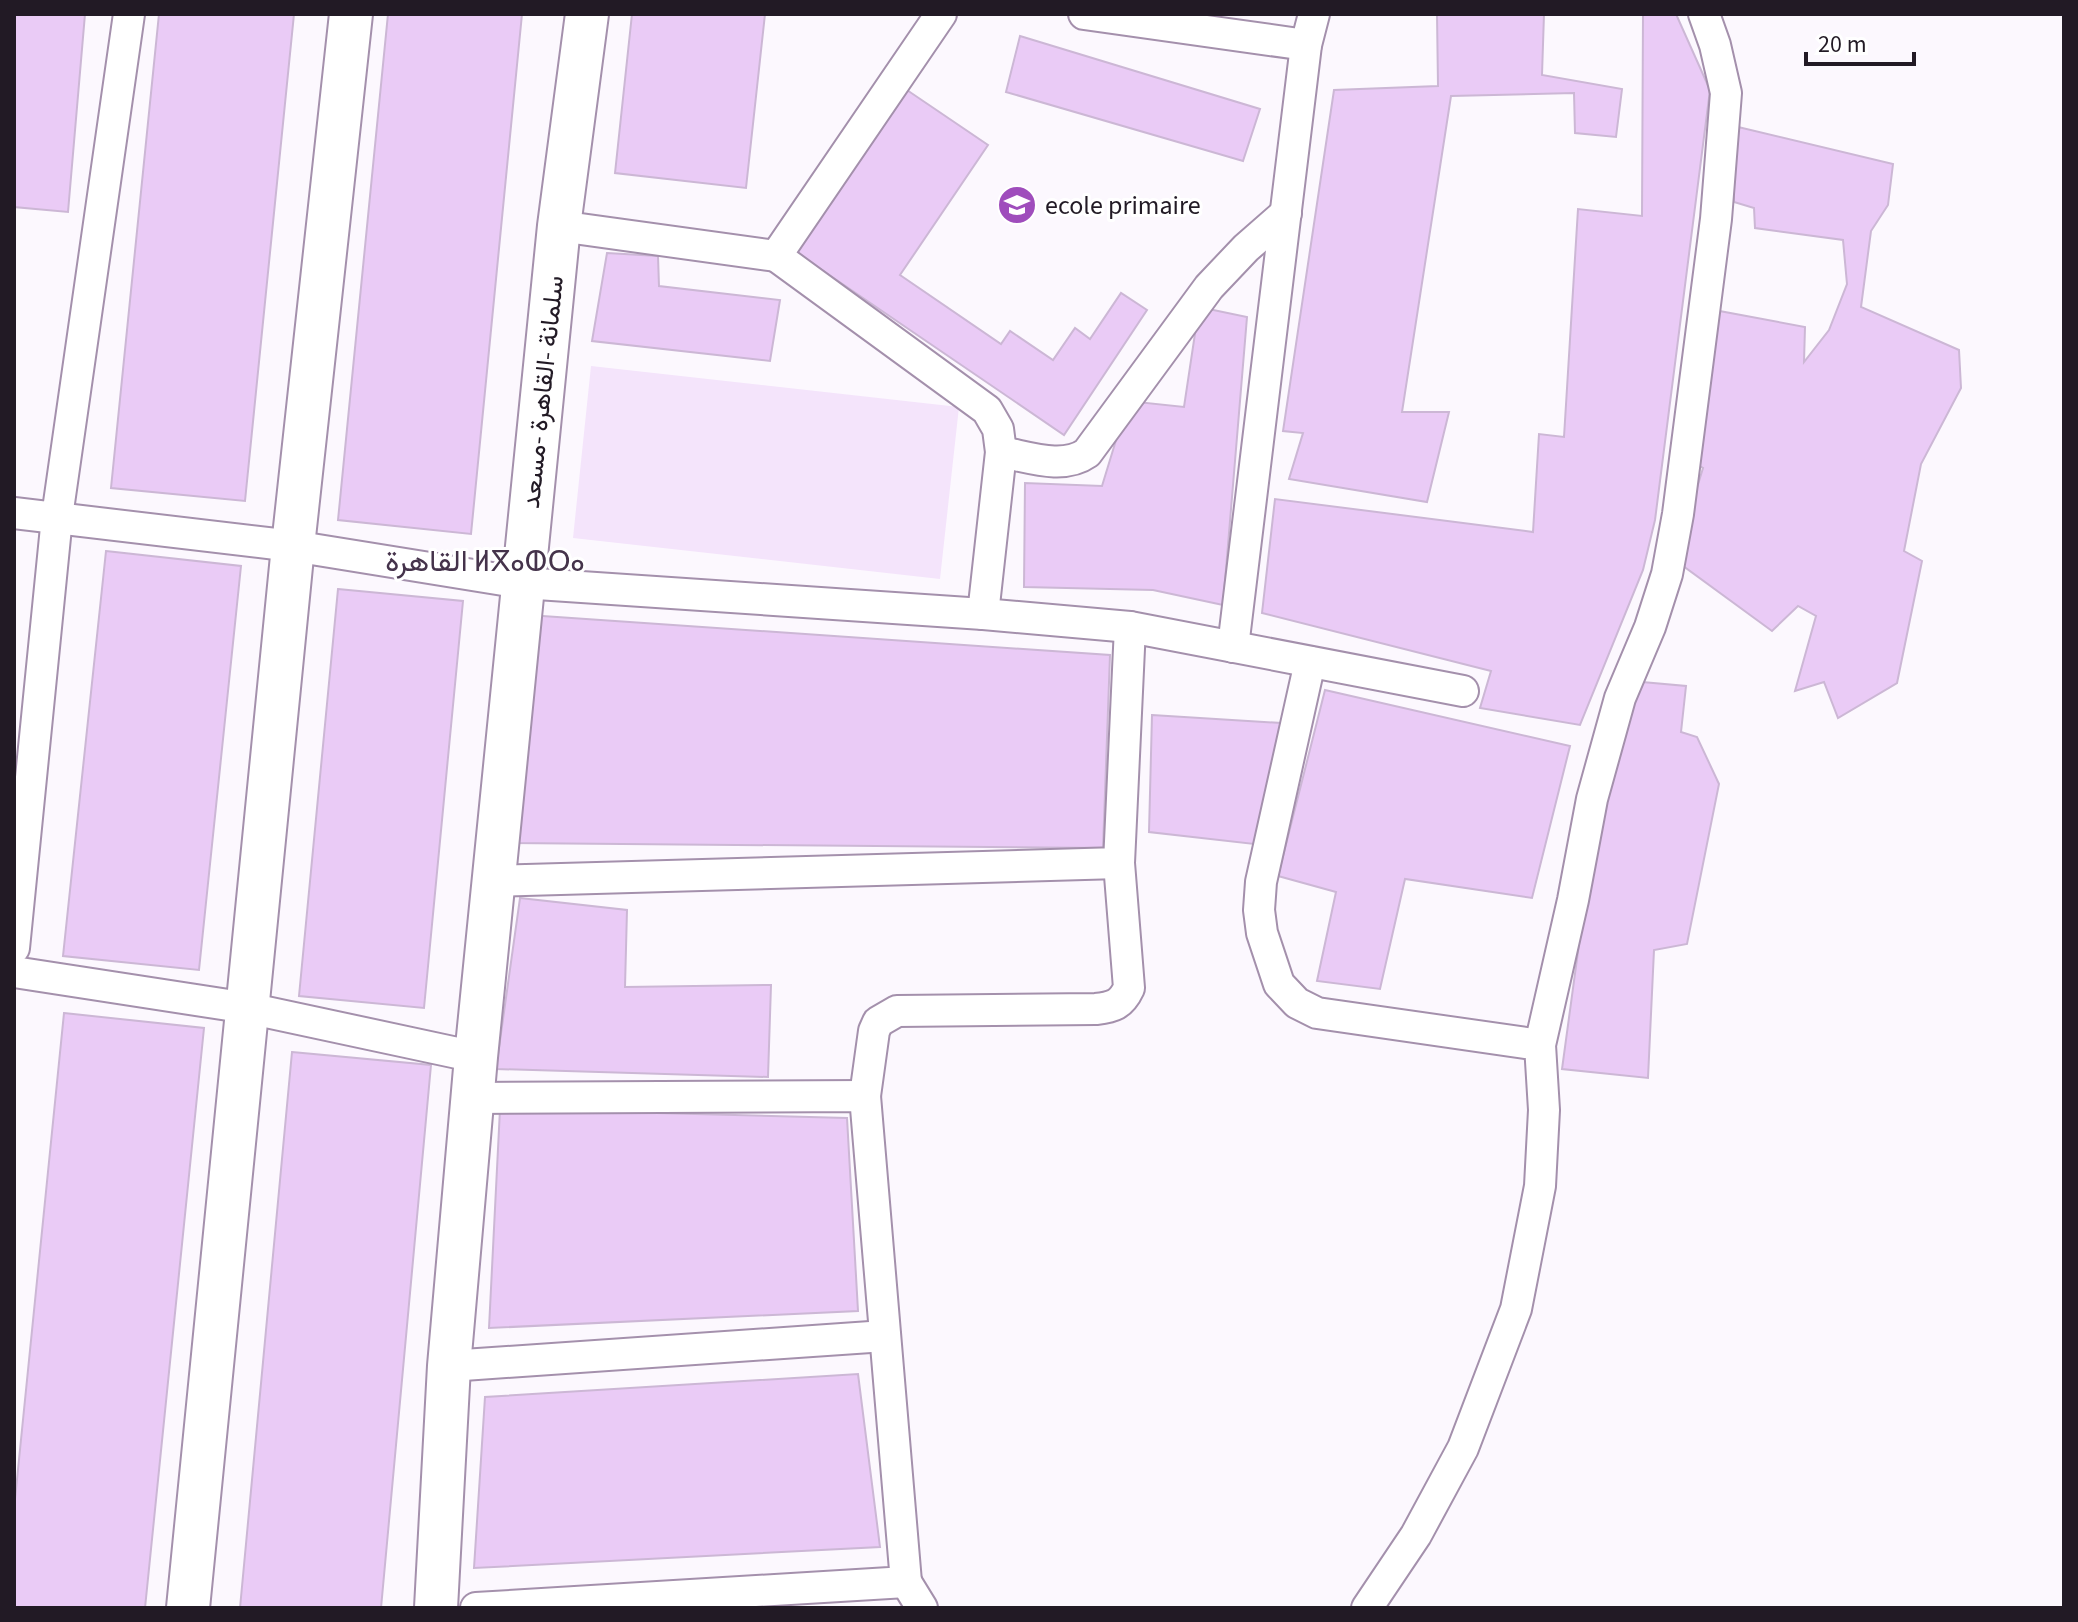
<svg xmlns="http://www.w3.org/2000/svg" width="2078" height="1622" viewBox="0 0 2078 1622" font-family="'Source Sans 3',Vazirmatn,'Noto Sans Tifinagh',sans-serif">
<rect width="100%" height="100%" fill="#fcf8fe"/>
<!-- green -->
<path fill="#f4e4fb" d="M591,366L959,407L940,579L573,538Z"/>
<!-- building -->
<g fill="#eacbf6" stroke="#ccb7d5" stroke-width="2">
<path d="M14,14H85L68,212L14,207Z"/>
<path d="M159,14H294L245,501L111,488Z"/>
<path d="M388,14H522L471,534L338,520Z"/>
<path d="M632,14H765L746,188L615,173Z"/>
<path d="M1437,14H1544L1542,75L1622,89L1616,137L1575,133L1574,93L1451,96L1402,412H1449L1427,502L1289,479L1303,433L1283,431L1334,90L1438,86Z"/>
<path d="M1643,14H1676L1710,90L1655,520L1643,570L1580,725L1480,708L1491,671L1262,613L1275,499L1533,532L1539,434L1564,437L1578,209L1642,216Z"/>
<path d="M1020,36L1260,109L1243,161L1006,92Z"/>
<path d="M901,86L988,145L900,275L1001,344L1010,331L1053,360L1075,328L1090,339L1121,293L1147,310L1064,435L791,249Z"/>
<path d="M1734,126L1893,164L1888,205L1871,231L1861,307L1959,350L1961,388L1921,464L1904,551L1922,561L1897,683L1838,718L1824,682L1795,691L1816,616L1798,606L1772,631L1675,560L1703,468L1686,458L1714,310L1805,327L1804,362L1829,330L1847,284L1843,240L1755,228L1754,208L1734,202Z"/>
<path d="M607,253L658,256L659,286L780,300L770,361L592,341Z"/>
<path d="M1199,307L1247,317L1223,605L1153,590L1024,587L1025,483L1102,486L1128,401L1184,407Z"/>
<path d="M106,551L241,566L199,970L63,956Z"/>
<path d="M338,589L463,601L424,1008L299,996Z"/>
<path d="M528,615L1110,655L1103,848L510,843Z"/>
<path d="M1631,681L1686,686L1681,732L1697,737L1719,784L1687,944L1654,950L1648,1078L1562,1069L1580,937L1587,851Z"/>
<path d="M1325,690L1570,746L1532,898L1405,879L1380,989L1317,981L1336,892L1278,876Z"/>
<path d="M1152,715L1281,723L1254,844L1149,832Z"/>
<path d="M520,898L627,910L625,987L771,985L768,1077L496,1069Z"/>
<path d="M64,1013L204,1028L145,1608H14V1509Z"/>
<path d="M292,1052L431,1065L381,1608H240Z"/>
<path d="M500,1109L847,1118L858,1311L489,1328Z"/>
<path d="M858,1374L880,1547L474,1568L485,1397Z"/>
</g>
<g fill="none" stroke-linecap="round" stroke-linejoin="round">
<defs>
<g id="street">
<path d="M1084,14L1306,45"/>
<path d="M559,226L776,256L941,14"/>
<path d="M776,256L987,410L998,429L1001,452L983,614"/>
<path d="M1001,452C1029,457 1063,470 1087,453L1209,287L1246,248L1286,213"/>
<path d="M14,513L293,546L522,583L983,614L1130,627L1463,691"/>
<path d="M1233,647L1306,45L1314,14"/>
<path d="M1310,662L1261,882L1259,910L1262,933L1279,984L1297,1003L1317,1013L1540,1045"/>
<path d="M494,881L1119,863L1130,627"/>
<path d="M14,948L57,517L129,14"/>
<path d="M14,972L248,1008L476,1057"/>
<path d="M865,1096L874,1031L878,1022L897,1011L1096,1009C1113,1007 1121,1005 1129,988L1119,863"/>
<path d="M473,1098L865,1096L906,1582L476,1608"/>
<path d="M449,1366L885,1336"/>
<path d="M906,1582L922,1608"/>
<path d="M1367,1608L1416,1535L1463,1448L1516,1309L1540,1186L1544,1110L1540,1045L1573,900L1592,799L1620,698L1650,627L1667,574L1678,514L1716,219L1726,93L1715,45L1704,14"/>
</g>
<g id="secondary">
<path d="M188,1608L293,546L351,14"/>
<path d="M436,1608L449,1366L476,1057L559,226L587,14"/>
</g>
</defs>
<!-- street casing -->
<use href="#street" stroke="#a490ac" stroke-width="34"/>
<!-- secondary casing -->
<use href="#secondary" stroke="#a490ac" stroke-width="46"/>
<!-- street -->
<use href="#street" stroke="#fff" stroke-width="30"/>
<!-- secondary -->
<use href="#secondary" stroke="#fff" stroke-width="42"/>
</g>
<!-- icons -->
<defs>
<symbol id="school-disc" viewBox="-11 -11 22 22"><circle r="9.5" fill="#9f4dbc" stroke="#fff"/><path d="M0-5L7-2L0 1L-7-2ZM-4 1L0 2.5L4 1V4Q0 6-4 4Z" fill="#fff"/></symbol>
</defs>
<g fill-rule="evenodd">
<use href="#school-disc" x="995" y="183" width="44" height="44"/>
</g>
<g text-anchor="middle" stroke-width="6" stroke-linejoin="round" paint-order="stroke">
<!-- poi labels -->
<g font-size="26" fill="#221a25" stroke="#fff" text-anchor="start">
<text x="1045" y="214">ecole primaire</text>
</g>
<!-- street labels -->
<g font-size="26" fill="#221a25" stroke="#fff">
<text transform="translate(542 392) rotate(-84)" y="9">سلمانة -القاهرة -مسعد</text>
</g>
<!-- quarter labels -->
<g font-size="30" fill="#45334b" stroke="#fff">
<text x="485" y="571">القاهرة ⵍⴳⴰⵀⵔⴰ</text>
</g>
</g>
<!-- border -->
<rect width="2078" height="1622" fill="none" stroke="#221a25" stroke-width="32"/>
<!-- scale -->
<path d="M1806 52v12h108v-12" fill="none" stroke="#221a25" stroke-width="4"/>
<text x="1818" y="52" font-size="24" fill="#221a25" stroke="#ffffff" stroke-width="6" paint-order="stroke">20 m</text>
</svg>
